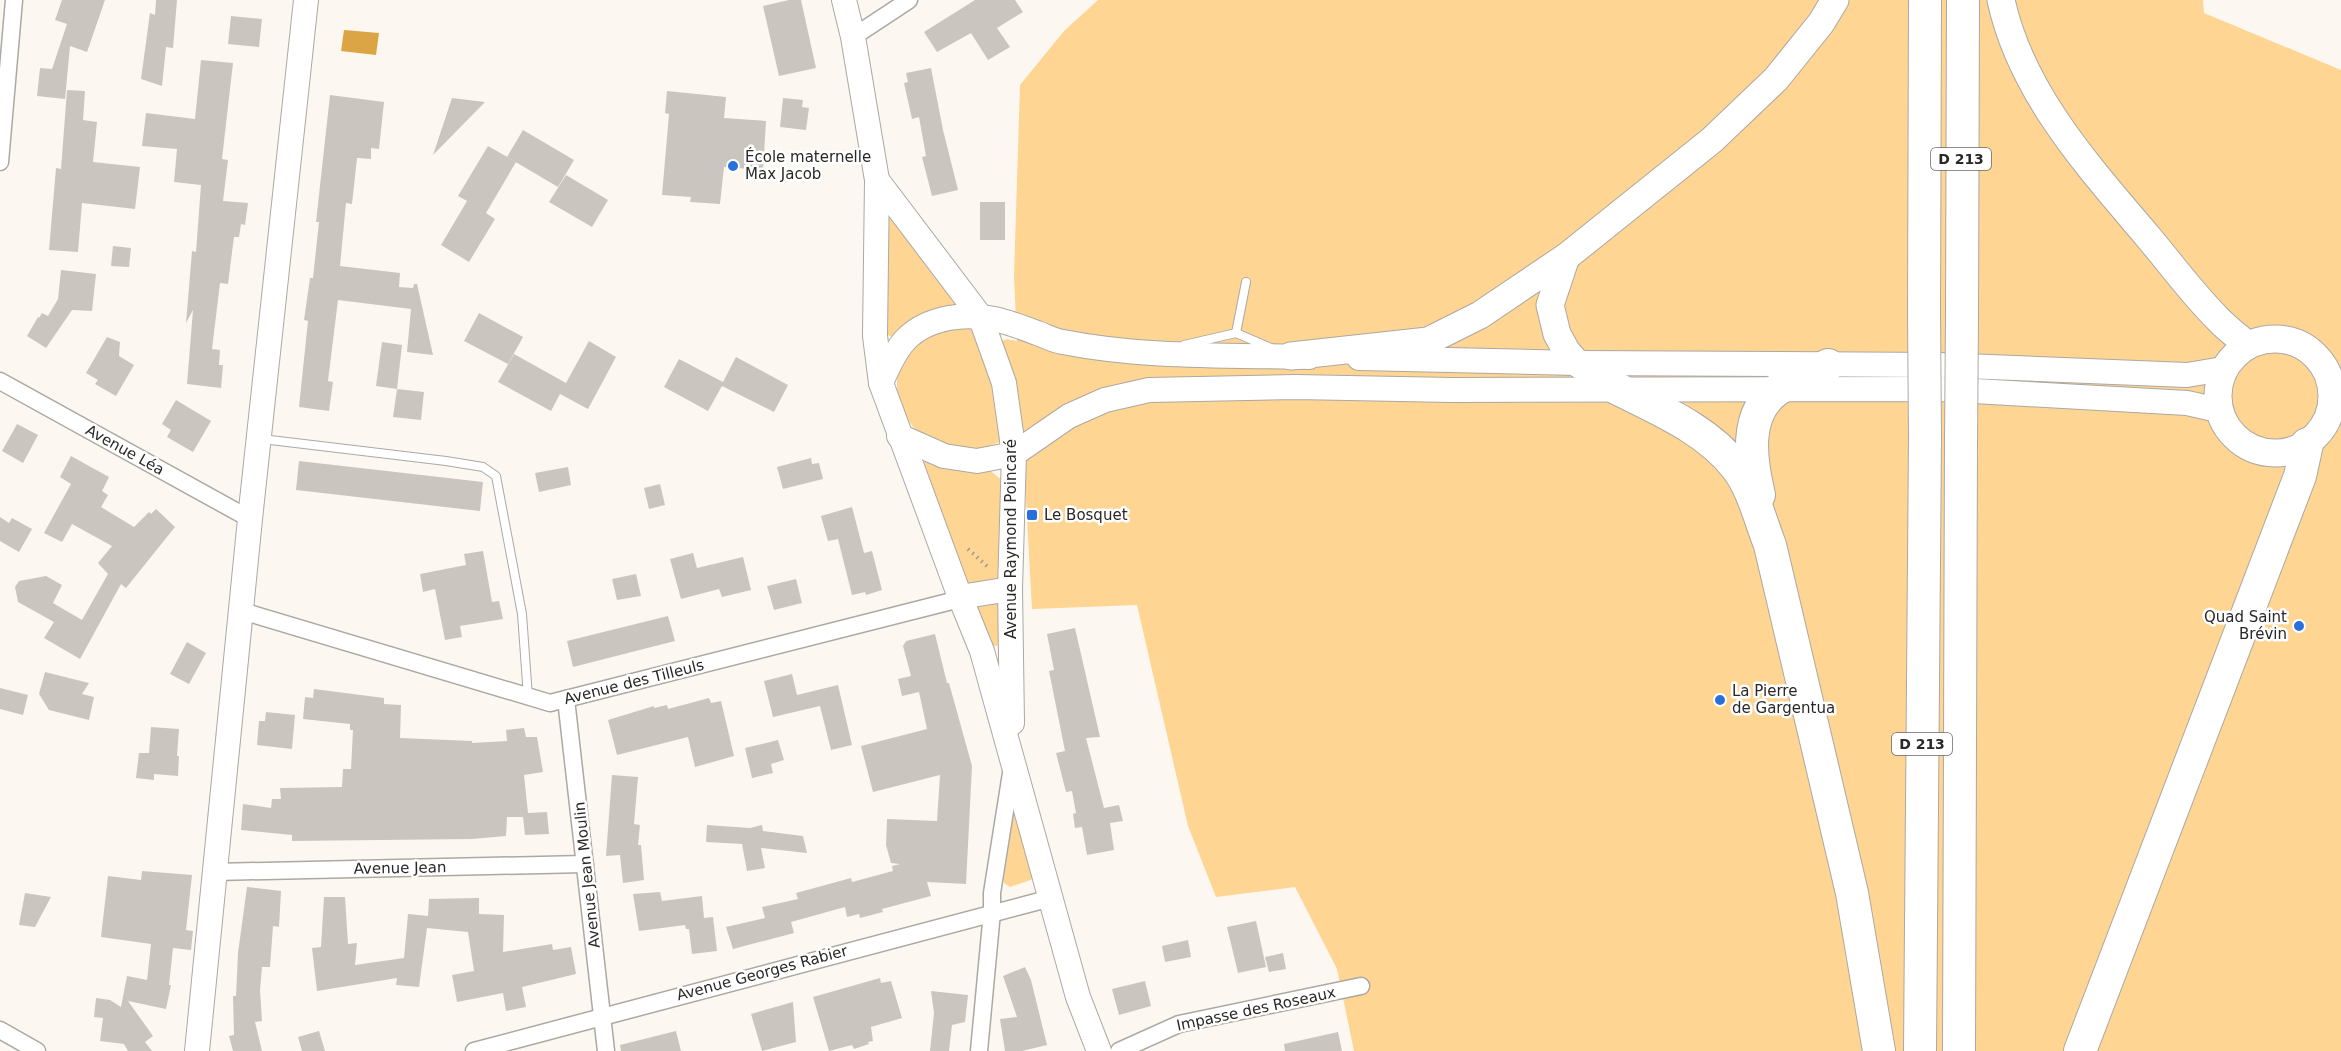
<svg xmlns="http://www.w3.org/2000/svg" width="2341" height="1051" viewBox="0 0 2341 1051" font-family="'DejaVu Sans',sans-serif">
<rect width="100%" height="100%" fill="#fcf8f1"/>
<!-- green -->
<g fill="#fed592">
<path d="M1098,0H2203L2204,13L2341,70V1051H1354L1337,969L1295,887L1216,897L1188,826L1137,605L1032,609L1022,428L1002,341L1007,339L1017,341L1014,277L1020,85L1064,31Z"/>
<path d="M885,209L957,304L894,337L889,336L886,332Z"/>
<path d="M971,327C993,349 996,412 1000,442L978,450L947,445L917,432L901,411L897,398V374L911,347L941,330Z"/>
<path d="M928,461L988,469L1002,480L1001,580L973,588L966,583L922,463Z"/>
<path d="M1000,602L999,645L996,646H993L976,609L977,603Z"/>
<path d="M1014,813H1016L1033,879L1010,887L1004,883V879Z"/>
</g>
<!-- water -->
<path fill="#dba545" d="M344,30L379,33L376,55L341,51Z"/>
<!-- building -->
<g fill="#cac6bf">
<path d="M62,0H105L87,52L70,46L65,99L37,96L40,68L52,69L67,24L55,20Z"/>
<path d="M156,0H177L173,48L166,47L162,86L141,79L150,13L155,15Z"/>
<path d="M789,0H801L816,68L779,76L763,6Z"/>
<path d="M975,0H1015L1023,12L997,28L1010,47L988,60L971,33L937,52L924,32Z"/>
<path d="M231,16L262,19L259,47L228,44Z"/>
<path d="M201,60L233,63L222,159L228,160L223,201L248,203L245,225L241,224L239,237H234L228,284L220,283L212,349L220,350L219,365H223L221,388L187,384L193,310L186,323L192,251L196,252L201,185L174,182L177,149L142,146L146,113L195,119Z"/>
<path d="M931,68L943,130L958,190L932,196L922,157L926,156L919,117L912,119L904,83L908,82L906,73Z"/>
<path d="M67,90L85,91L83,120L97,122L93,162L140,167L135,209L82,203L78,252L49,250L56,168L61,169Z"/>
<path d="M667,91L726,97L724,118L766,121L763,170L724,167L720,204L690,202L691,197L662,195L669,114L665,113Z"/>
<path d="M330,95L384,102L379,149L371,148V159L357,158L352,204L346,203L340,266L400,273L399,287L413,288L414,284H417L433,355L407,352L411,309L338,300L328,381L333,382L329,411L299,407L308,321L304,320L310,278H313L319,222H316Z"/>
<path d="M452,98L485,102L433,155Z"/>
<path d="M783,98L803,100L802,107L809,108L806,130L780,127Z"/>
<path d="M523,130L574,160L558,187L507,157Z"/>
<path d="M488,146L516,162L486,213L495,219L469,262L441,245L467,201L458,196Z"/>
<path d="M566,175L608,200L592,227L549,202Z"/>
<rect x="980" y="202" width="25" height="38"/>
<path d="M113,246L131,248L129,267L111,266Z"/>
<path d="M61,270L96,274L92,311L72,310L46,348L27,336L38,317L39,318L42,313L48,316L58,299Z"/>
<path d="M479,313L523,337L508,364L464,341Z"/>
<path d="M107,337L120,342L119,356L134,365L116,396L95,384L98,380L86,373Z"/>
<path d="M589,341L616,357L588,409L560,394L551,411L498,382L514,354L566,383Z"/>
<path d="M382,342L402,345L397,389L376,386Z"/>
<path d="M736,357L788,385L774,412L722,386L708,411L664,387L679,359L723,382Z"/>
<path d="M397,389L424,392L421,420L393,417Z"/>
<path d="M176,400L211,421L193,452L167,437L171,430L162,424Z"/>
<path d="M17,424L38,435L23,463L2,451Z"/>
<path d="M71,456L109,477L102,491L108,495L101,507L134,527L149,512L151,514L156,509L175,527L126,588L121,584L80,659L44,638L54,622L18,602L15,587L19,581L46,576L62,585L53,603L82,620L108,574L98,563L112,546L72,524L62,542L44,533L71,484L60,477Z"/>
<path d="M811,458L812,464L819,463L823,479L783,489L777,467Z"/>
<path d="M299,461L483,482L480,511L296,490Z"/>
<path d="M568,467L571,485L539,492L535,473Z"/>
<path d="M660,484L665,505L649,509L644,488Z"/>
<path d="M852,507L864,553L872,551L882,590L866,595L865,592L852,595L838,539L828,541L821,516Z"/>
<path d="M0,517L9,523L12,518L32,529L19,552L0,541Z"/>
<path d="M483,551L492,602L499,601L503,619L460,626L462,637L445,640L435,589L423,592L420,574L466,565L464,554Z"/>
<path d="M693,553L697,568L743,557L751,590L722,597L719,589L681,599L670,559Z"/>
<path d="M636,574L641,596L617,600L612,579Z"/>
<path d="M796,579L802,603L774,610L767,586Z"/>
<path d="M668,616L675,641L573,667L567,641Z"/>
<path d="M1075,628L1100,737L1086,738L1104,808L1119,805L1123,821L1110,823L1114,850L1087,855L1082,827L1075,828L1073,814L1076,813L1072,791L1066,792L1056,753L1065,751L1049,671L1054,670L1047,634Z"/>
<path d="M935,634L947,683H949L972,766L966,884L927,882L931,896L882,909L883,912L860,918L859,914L847,917L845,907L791,922L794,933L733,949L726,927L765,918L762,907L798,899L796,893L851,878L852,882L893,871L892,866L900,864L891,863L886,845L887,819L937,821L940,775L873,792L861,746L927,729L919,692L902,696L898,679L911,676L903,646L906,641Z"/>
<path d="M187,642L206,653L189,684L170,674Z"/>
<path d="M45,672L89,683L82,694L94,697L89,720L49,710L39,694Z"/>
<path d="M792,674L797,695L838,685L852,745L831,750L820,706L773,717L764,681Z"/>
<path d="M0,688L28,695L23,715L0,709Z"/>
<path d="M314,689L384,698V704L401,705L400,738L472,741V743L507,741L506,730L524,728L526,737H537L543,772L524,775L528,813L547,812L549,834L525,835L523,817H507L506,836L472,839L292,841V835L241,830L243,804L271,808L272,799H281L280,788L342,787L343,769H351L353,730H350V724L303,719L305,697L313,698Z"/>
<path d="M709,698L711,703L721,701L734,756L695,767L688,737L617,755L608,720L654,706V708L667,705L668,709Z"/>
<path d="M266,712L295,715L292,749L257,745L259,721H265Z"/>
<path d="M151,727L179,729L177,756H179L178,776L154,774V780L136,778L139,753H149Z"/>
<path d="M778,740L784,760L771,764L773,773L752,778L745,748Z"/>
<path d="M612,775L638,777L634,824L640,825L638,845H641L644,880L623,883L620,855L606,856Z"/>
<path d="M707,825L750,828L762,825L763,831L803,836L807,853L761,848L765,868L747,871L742,844L706,842Z"/>
<path d="M142,871L192,875L186,930L193,931L191,950L173,948L169,985H171L166,1009L128,1001L153,1036L145,1042L152,1051H128L124,1044L100,1041L103,1018L94,1017L96,998L110,1000L121,1007L127,976L147,980L151,944L101,937L108,876L141,880Z"/>
<path d="M247,887L281,891L279,927L273,926L270,967H262L260,990L262,1021L255,1022L262,1051H233L229,1036L234,1035L233,996H236L238,953Z"/>
<path d="M660,892L662,901L702,896L704,918L713,917L717,951L692,954L689,929H686L685,925L639,931L633,894Z"/>
<path d="M25,893L51,897L35,927L19,925Z"/>
<path d="M324,897H345L348,944L357,943L355,965L404,958L408,914L428,916L429,899L479,898V914L504,915L503,952L552,944L553,950L571,947L576,974L522,987L526,1007L506,1011L503,993L457,1002L452,975L474,971L468,932L427,928L419,987L396,985L397,978L317,991L312,948L321,947Z"/>
<path d="M1256,921L1266,967L1238,973L1227,927Z"/>
<path d="M1188,940L1191,957L1165,962L1162,946Z"/>
<path d="M1283,953L1286,969L1269,972L1265,957Z"/>
<path d="M1025,967L1031,980L1047,1045L1022,1051H1005L1000,1019L1017,1017L1003,976Z"/>
<path d="M880,978L881,983L891,981L902,1018L871,1027L873,1041L868,1042L869,1044L854,1049L852,1045L829,1051L813,997Z"/>
<path d="M1145,981L1151,1006L1119,1015L1112,989Z"/>
<path d="M931,991L968,995L965,1022L952,1025L949,1051H930L934,1013Z"/>
<path d="M793,1002L796,1042L762,1051L751,1014Z"/>
<path d="M319,1031L325,1051H302L298,1037Z"/>
<path d="M676,1031L681,1051H621L620,1045Z"/>
<path d="M1338,1032L1342,1051H1285L1284,1044Z"/>
</g>
<g fill="none" stroke-linecap="round" stroke-linejoin="round">
<defs>
<g id="lane">
<path d="M1236,333L1246,282"/>
<path d="M1184,345L1236,333L1271,348"/>
<path d="M262,439L446,461L483,467L496,476L522,614L528,697"/>
</g>
<g id="street">
<path d="M853,37L909,0"/>
<path d="M0,162L14,0"/>
<path d="M0,381L250,519"/>
<path d="M242,611L550,703L948,602L960,597"/>
<path d="M566,699L606,1051"/>
<path d="M215,872L585,864"/>
<path d="M0,1030L37,1051"/>
<path d="M474,1051L1051,898"/>
<path d="M979,1051L992,912V893L1012,767"/>
<path d="M1119,1051L1179,1024L1361,986"/>
</g>
<g id="secondary">
<path d="M844,0L853,37L877,180L875,336L881,383L960,597L982,651L1078,997L1099,1051"/>
<path d="M877,180L980,316L1004,383L1014,454L1010,589L1012,723"/>
<path d="M1359,358L1577,363L1940,365L2187,375L2223,369"/>
<path d="M881,383C896,347 908,326 949,318C982,312 1008,322 1037,333C1046,336 1054,341 1063,342C1144,358 1227,355 1309,357"/>
<path d="M899,436L944,456L977,461L1014,454L1069,416L1105,400L1149,390L1296,387L1451,390L1939,389L2187,403L2218,410"/>
<path d="M960,597L1010,589"/>
<path d="M197,1051L250,519L306,0"/>
</g>
<g id="primary">
<path d="M2001,0C2021,93 2089,167 2149,238C2171,264 2192,293 2217,318C2226,328 2237,336 2248,345"/>
<path d="M1566,257L1550,305L1557,334L1567,352L1577,363L1618,389"/>
<circle cx="2275" cy="396" r="57"/>
<path d="M1291,356L1428,341L1480,315L1566,257L1712,140L1776,79L1821,23L1835,0"/>
</g>
<g id="highway">
<path d="M1924,314L1925,0"/>
<path d="M1962,319L1963,0"/>
<path d="M1618,389C1660,410 1708,430 1737,468C1753,489 1760,520 1770,545L1852,893L1879,1051"/>
<path d="M1759,495C1751,461 1743,414 1777,390C1792,380 1812,373 1828,365"/>
<path d="M1920,1051L1925,437"/>
<path d="M1959,1051L1961,440"/>
<path d="M2080,1051L2300,476L2307,444"/>
</g>
</defs>
<!-- lane casing -->
<use href="#lane" stroke="#aca8a2" stroke-width="10"/>
<!-- street casing -->
<use href="#street" stroke="#aca8a2" stroke-width="19"/>
<!-- secondary casing -->
<use href="#secondary" stroke="#aca8a2" stroke-width="26"/>
<!-- primary casing -->
<use href="#primary" stroke="#aca8a2" stroke-width="29"/>
<!-- highway casing -->
<use href="#highway" stroke="#aca8a2" stroke-width="34"/>
<!-- path -->
<path stroke="#9c9995" stroke-width="4" stroke-dasharray="1.5 4.5" stroke-linecap="butt" d="M968,549L989,568"/>
<!-- lane -->
<use href="#lane" stroke="#fff" stroke-width="8"/>
<!-- street -->
<use href="#street" stroke="#fff" stroke-width="16"/>
<!-- secondary -->
<use href="#secondary" stroke="#fff" stroke-width="24"/>
<!-- primary -->
<use href="#primary" stroke="#fff" stroke-width="27"/>
<!-- highway -->
<use href="#highway" stroke="#fff" stroke-width="32"/>
<defs>
<g id="highway-bridge">
<path d="M1924,314L1925,437"/>
<path d="M1961,440L1962,319"/>
</g>
</defs>
<!-- highway-bridge casing -->
<use href="#highway-bridge" stroke="#aca8a2" stroke-width="34" stroke-linecap="butt"/>
<!-- highway-bridge -->
<use href="#highway-bridge" stroke="#fff" stroke-width="32"/>
</g>
<!-- markers -->
<g fill="#2970dc" stroke="#fff" stroke-width="2">
<circle cx="733" cy="166" r="6"/>
<rect x="1026" y="509" width="12" height="12" rx="3"/>
<circle cx="2299" cy="626" r="6"/>
<circle cx="1720" cy="700" r="6"/>
</g>
<g text-anchor="middle" stroke-width="5" stroke-linejoin="round" paint-order="stroke">
<!-- shield labels -->
<g fill="#fff" stroke="#6a6867" stroke-width="1.5">
<rect x="1931" y="148" width="60" height="22" rx="4.5"/>
<rect x="1892" y="733" width="60" height="22" rx="4.5"/>
</g>
<g font-size="14" font-weight="bold" fill="#2a2826">
<text x="1961" y="164">D 213</text>
<text x="1922" y="749">D 213</text>
</g>
<!-- poi labels -->
<g font-size="15" fill="#2a2826" stroke="#fff" text-anchor="start">
<text x="745" y="162">École maternelle<tspan x="745" dy="17">Max Jacob</tspan></text>
<text x="1044" y="520">Le Bosquet</text>
<text x="2287" y="622" text-anchor="end">Quad Saint<tspan x="2287" dy="17">Brévin</tspan></text>
<text x="1732" y="696">La Pierre<tspan x="1732" dy="17">de Gargentua</tspan></text>
</g>
<!-- street labels -->
<g font-size="15" fill="#2a2826" stroke="#fff">
<text transform="translate(125 450) rotate(29)" y="5">Avenue Léa</text>
<text transform="translate(1011 539) rotate(-90)" y="5">Avenue Raymond Poincaré</text>
<text transform="translate(634 682) rotate(-14)" y="5">Avenue des Tilleuls</text>
<text transform="translate(400 868) rotate(-1)" y="5">Avenue Jean</text>
<text transform="translate(587 875) rotate(-96)" y="5">Avenue Jean Moulin</text>
<text transform="translate(762 973) rotate(-15)" y="5">Avenue Georges Rabier</text>
<text transform="translate(1256 1009) rotate(-12)" y="5">Impasse des Roseaux</text>
</g>
</g>
</svg>
